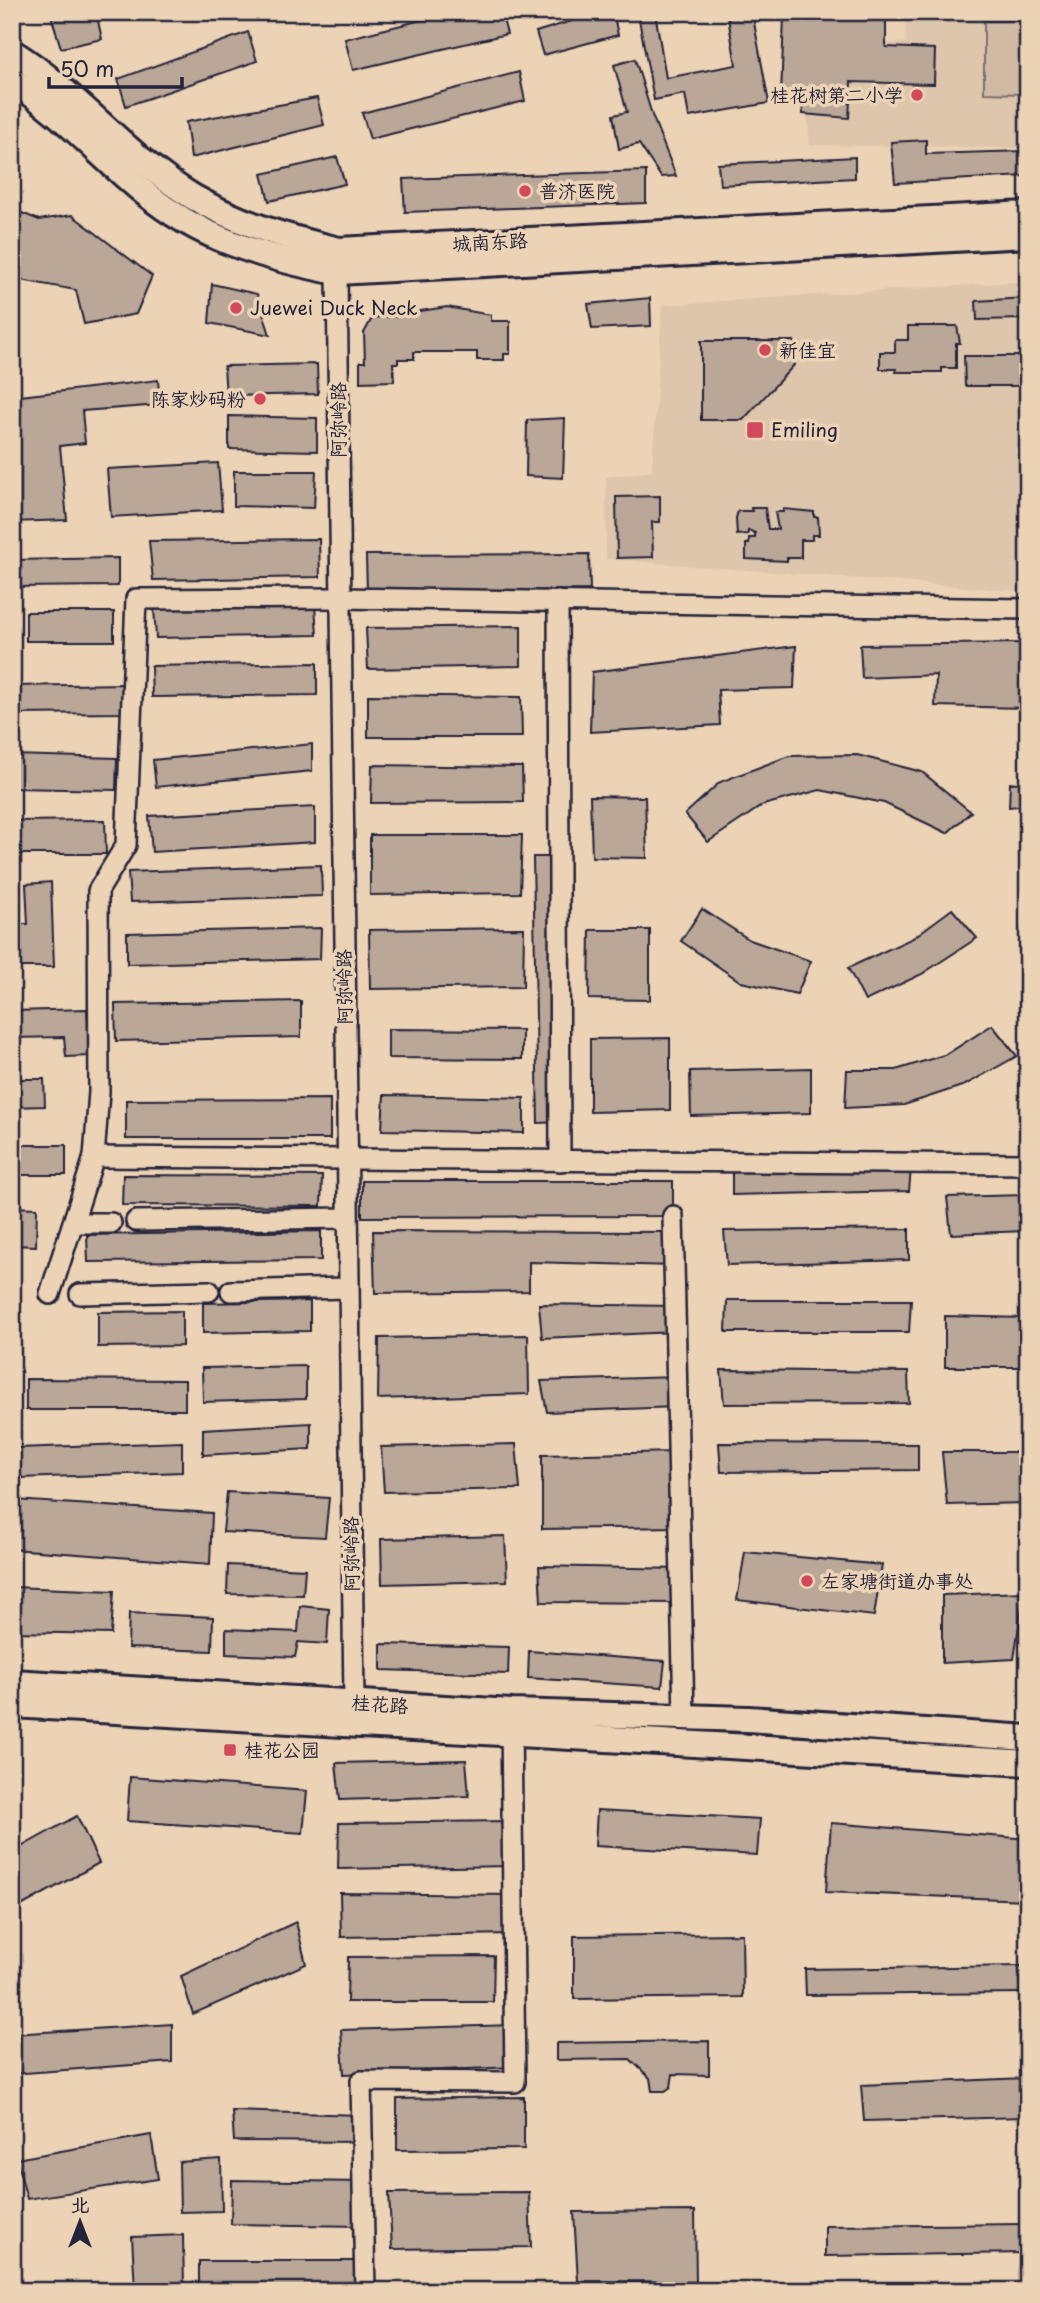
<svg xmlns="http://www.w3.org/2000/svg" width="1040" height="2303" viewBox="0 0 1040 2303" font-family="'Playpen Sans','LXGW WenKai TC',sans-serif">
<rect width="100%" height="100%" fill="#edd3b5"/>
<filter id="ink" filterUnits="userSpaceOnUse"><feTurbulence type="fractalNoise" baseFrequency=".0143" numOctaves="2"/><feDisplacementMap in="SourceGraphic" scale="14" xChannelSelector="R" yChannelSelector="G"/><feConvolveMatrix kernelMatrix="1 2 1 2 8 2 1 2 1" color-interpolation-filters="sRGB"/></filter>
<g filter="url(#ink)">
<!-- built -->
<g fill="#dec6ac">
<path d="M906,12H1028V148L810,145L801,44L905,43Z"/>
<path d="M1028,281V592L606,559V477L652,471L662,305Z"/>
</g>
<!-- green -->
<path fill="#d0baa4" stroke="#796e70" stroke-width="2" d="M984,21H1024V94L984,93Z"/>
<!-- building -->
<g fill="#baa797" stroke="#22223b" stroke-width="2">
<path d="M50,12H96L102,39L61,48Z"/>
<path d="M454,12H501L507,34L353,70L345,39Z"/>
<path d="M601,12H613L618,35L543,55L536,32Z"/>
<path d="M655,12L666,78L736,65L727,12H752L769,103L689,117L685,94L654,100L638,14Z"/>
<path d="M886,16V47L935,49L934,84L851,82L849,118L803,114L802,99L781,96L784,17Z"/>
<path d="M248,32L257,61L126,106L118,79Z"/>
<path d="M635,59L652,115L676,176L661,177L639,144L619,149L613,115L627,112L614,65Z"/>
<path d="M519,72L525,101L370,139L362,113Z"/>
<path d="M317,98L324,125L191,158L186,122Z"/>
<path d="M926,140V154L1028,151V176L895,183L891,142Z"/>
<path d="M337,157L345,184L269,201L262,174Z"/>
<path d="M855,157V178L720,185L718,164Z"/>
<path d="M646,171V203L405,212L403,179Z"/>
<path d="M12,209L39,220L72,215L152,276L136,314L84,324L76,290L15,279L12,253L19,243L12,239Z"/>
<path d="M212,284L257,294L270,335L209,323Z"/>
<path d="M650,298L651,326L592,329L588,304Z"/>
<path d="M1028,298V319L977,320L976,301Z"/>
<path d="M447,307L491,315V321H510V354H504V360H477V352H414V359H398V363H393L394,381L360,382V362H365L364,333L371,320L378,317L410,316L420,311Z"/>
<path d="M908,326H957L960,343H956V368H942V372H896V369H880V352H895V340H908Z"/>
<path d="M701,341H794V365L743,420H701Z"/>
<path d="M964,356H1028V386H965Z"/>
<path d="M317,364L318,394L226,396L224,366Z"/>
<path d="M158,380L160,405L82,411L85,443L60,446L67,520L12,522V397Z"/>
<path d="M229,416L317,418V451L229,449Z"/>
<path d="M565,418L563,478L526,476L527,420Z"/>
<path d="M218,463L222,510L111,517L107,469Z"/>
<path d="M234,471H316L314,508L234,506Z"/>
<path d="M660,496V522H652L653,557L617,558L616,497Z"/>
<path d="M751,508H765L768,529H778L775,512H783V509L814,512V517H818L819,535H812V540H801V558H787V561L746,559V544H749V538H755V533L748,530V534L737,535L736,518L738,511H752Z"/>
<path d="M319,539L320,577L153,580L149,541Z"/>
<path d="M589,554L590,590L367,592L366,555Z"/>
<path d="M118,558V586L12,587V560Z"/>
<path d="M315,605L317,635L156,638L154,608Z"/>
<rect x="26" y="612" width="88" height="29"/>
<path d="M521,626V666L368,669L366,628Z"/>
<path d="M1028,643V708L935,706L936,675L862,678L860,645Z"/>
<path d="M796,646L794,688L718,690L720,725L590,732L592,672Z"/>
<path d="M317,663V695L152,697L151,666Z"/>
<path d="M124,684L125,713L12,714V686Z"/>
<path d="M368,695L521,697L522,737H368Z"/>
<path d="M312,744V771L156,787L153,760Z"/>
<path d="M12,755L117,758L116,790L12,788Z"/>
<path d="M857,755L922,772L971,812L947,833L884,803L820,790L763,805L708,842L685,814L720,782L789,756Z"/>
<path d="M372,765L522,767L523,802L371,803Z"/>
<path d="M1028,782V805L1009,807L1010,783Z"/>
<path d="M590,796L645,797L647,858L592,857Z"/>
<path d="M315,807V842L152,852L149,816Z"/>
<path d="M105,820L106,854H12V821Z"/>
<path d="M370,835H522L520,893L370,895Z"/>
<path d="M533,857H553L560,1122L538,1123Z"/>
<path d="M321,865L322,896L130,902L128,872Z"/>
<path d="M51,882L54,967H12V924H28L26,884Z"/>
<path d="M702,909L750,940L811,961L797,994L741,982L681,941Z"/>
<path d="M952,909L977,938L922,974L865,1001L848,968L913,938Z"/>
<path d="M321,928L320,959L127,964V933Z"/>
<path d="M524,928L523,987L370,989L369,930Z"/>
<path d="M590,930H650V1000L589,999Z"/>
<path d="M1022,930H1028V996H1024Z"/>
<path d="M301,1001V1037L116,1041L115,1004Z"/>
<path d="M87,1009L89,1056L66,1057L64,1037L12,1038V1011Z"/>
<path d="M992,1025L1017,1056L965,1085L904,1105L845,1108L847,1070H896L947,1054Z"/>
<path d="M388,1029L522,1030V1059L388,1058Z"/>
<path d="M670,1038V1110L590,1112V1039Z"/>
<path d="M811,1068V1113L691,1116L690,1071Z"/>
<path d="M12,1079H44L45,1106L12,1107Z"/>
<path d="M384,1095L524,1098V1133L382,1130Z"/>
<path d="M330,1099V1139H126V1100Z"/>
<rect x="12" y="1145" width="54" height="30"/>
<path d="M911,1168L909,1191L732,1195V1170Z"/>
<path d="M123,1175L322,1176L321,1206L122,1205Z"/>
<path d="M362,1181H673V1216L362,1217Z"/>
<path d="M1028,1195V1231L951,1234L947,1197Z"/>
<path d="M12,1207L37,1208L36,1246L12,1245Z"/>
<path d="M909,1229V1260L727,1265L724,1231Z"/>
<path d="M321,1231V1260L88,1262L87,1235Z"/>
<path d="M373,1231L674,1232V1266L529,1262V1291L375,1293Z"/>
<rect x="12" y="1275" width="3" height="39"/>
<path d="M727,1300H911L909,1332H726Z"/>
<path d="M310,1301V1331L203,1333V1303Z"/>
<path d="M539,1304L675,1306V1332L542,1338Z"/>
<path d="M182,1311V1346L98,1347V1312Z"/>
<path d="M945,1316L1028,1318V1367H945Z"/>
<path d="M528,1335L529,1394L378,1399L379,1338Z"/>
<path d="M306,1366V1399L203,1402L202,1368Z"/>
<path d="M721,1370L908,1372L909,1403L724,1404Z"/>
<path d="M676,1377V1407L547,1412L541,1381Z"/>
<path d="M26,1379L185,1380V1410H26Z"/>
<path d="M311,1423V1449L203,1455V1429Z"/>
<path d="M182,1442V1472L21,1478L17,1448Z"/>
<path d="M719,1443L918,1444V1470L721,1472Z"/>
<path d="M516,1444L520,1489L384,1492L381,1447Z"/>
<path d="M677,1452L679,1527L542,1529V1455Z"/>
<path d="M942,1452H1028V1503L947,1505Z"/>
<path d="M227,1492L329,1498L325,1537L223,1532Z"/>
<path d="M15,1500L212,1513L210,1564L12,1549Z"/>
<path d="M505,1536L507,1581L382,1584L381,1539Z"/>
<path d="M745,1552L882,1565L874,1616L737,1600Z"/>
<path d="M228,1565L305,1569L303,1595L227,1594Z"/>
<path d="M539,1566L680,1569L681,1603L541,1602Z"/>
<path d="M12,1587L114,1591L111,1634L12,1632Z"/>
<path d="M1024,1592L1014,1659L942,1663V1595Z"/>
<path d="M300,1606L329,1609L327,1644L298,1642L295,1657L226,1654V1629L298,1632Z"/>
<path d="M129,1613L213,1617L212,1651L128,1648Z"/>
<path d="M381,1644L509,1647L508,1674L381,1670Z"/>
<path d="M529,1651L665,1661L662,1687L528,1678Z"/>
<path d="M466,1760L469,1796L340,1800L336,1763Z"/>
<path d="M130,1777L307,1791L303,1833L127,1821Z"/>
<path d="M597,1810L760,1819L757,1855L595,1846Z"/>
<path d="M77,1816L99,1863L12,1911V1852Z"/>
<path d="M511,1821L512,1866L338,1869L339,1823Z"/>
<path d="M831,1823L1028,1839V1900L826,1892Z"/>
<path d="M340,1893L510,1895L513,1934L341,1937Z"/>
<path d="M296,1922L306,1964L193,2014L181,1976Z"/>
<path d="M742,1934L743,1997L574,1999V1936Z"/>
<path d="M494,1956L493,2002H347L348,1957Z"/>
<path d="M1028,1966V1993L806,1995L805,1969Z"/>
<path d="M172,2024V2062L12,2074V2034Z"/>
<path d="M514,2025L515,2067L344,2074L341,2030Z"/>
<path d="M709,2041V2075L673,2074L671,2087L665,2091H652L650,2078L630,2059L556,2060V2043Z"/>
<path d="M1028,2078V2117L864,2121L861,2085Z"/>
<path d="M524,2097V2149L397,2150V2099Z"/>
<path d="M232,2111L361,2115L362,2142L234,2141Z"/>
<path d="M151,2135L158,2179L27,2199L16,2159Z"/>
<path d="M221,2159L222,2211L180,2212L179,2162Z"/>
<path d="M232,2180L363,2182L364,2226L231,2224Z"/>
<path d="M529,2192L531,2247L392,2249L389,2193Z"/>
<path d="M695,2211L696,2282L578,2281L574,2212Z"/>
<path d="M1028,2224V2253L825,2256V2226Z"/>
<path d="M183,2235L184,2287L135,2289L132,2237Z"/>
<rect x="199" y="2261" width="166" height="27"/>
<path d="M12,2286H78L79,2291H12Z"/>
</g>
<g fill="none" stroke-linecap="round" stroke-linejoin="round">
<defs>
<g id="minor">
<path d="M337,272L354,1702"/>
<path d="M558,601L560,1161"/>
<path d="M94,1157L1028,1164"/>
<path d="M673,1216L684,1718"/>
<path d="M136,1221L347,1218"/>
<path d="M74,1223H111"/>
<path d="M231,1291L348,1288"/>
<path d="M50,1294L94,1157L99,1092L98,891L126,845L136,599L339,598L1028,609"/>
<path d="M80,1294L209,1291"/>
<path d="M365,2291L361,2081L515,2082L511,1720"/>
</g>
<g id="major">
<path d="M12,52C78,93 126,157 193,197C238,223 288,238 339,250L1028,214"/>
<path d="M12,81C66,114 105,163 155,201C209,242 272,259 337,272L1028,235"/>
<path d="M12,1682L512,1712L748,1719L1028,1738"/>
<path d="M12,1705L1028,1763"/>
</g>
</defs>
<!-- minor casing -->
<use href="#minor" stroke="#22223b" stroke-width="24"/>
<!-- major casing -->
<use href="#major" stroke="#22223b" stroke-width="30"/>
<!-- minor -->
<use href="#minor" stroke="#edd3b5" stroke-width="19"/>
<!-- major -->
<use href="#major" stroke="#edd3b5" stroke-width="24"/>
</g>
</g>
<!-- markers -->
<g fill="#d1495b" stroke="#edd3b5" stroke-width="2.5">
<circle cx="917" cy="95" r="7"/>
<circle cx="525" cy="191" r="7"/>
<circle cx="236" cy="308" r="7"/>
<circle cx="765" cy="350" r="7"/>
<circle cx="260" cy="399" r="7"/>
<rect x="746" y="421" width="18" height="18" rx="3.5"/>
<circle cx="807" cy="1581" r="7"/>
<rect x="223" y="1743" width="14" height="14" rx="3.5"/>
</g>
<g text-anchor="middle" stroke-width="7" stroke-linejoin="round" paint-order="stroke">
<!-- poi labels -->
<g font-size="19" fill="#22223b" stroke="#edd3b5" text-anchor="start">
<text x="903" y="102" text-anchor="end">桂花树第二小学</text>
<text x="539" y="198">普济医院</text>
<text x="250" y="315">Juewei Duck Neck</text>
<text x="779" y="357">新佳宜</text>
<text x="246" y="406" text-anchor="end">陈家炒码粉</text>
<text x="771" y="437">Emiling</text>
<text x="821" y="1588">左家塘街道办事处</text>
<text x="244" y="1757">桂花公园</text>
</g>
<!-- street labels -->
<g font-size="19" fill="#22223b" stroke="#edd3b5">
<text transform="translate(490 242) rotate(-3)" y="7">城南东路</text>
<text transform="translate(338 420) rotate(-90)" y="7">阿弥岭路</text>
<text transform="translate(344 987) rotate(-91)" y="7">阿弥岭路</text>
<text transform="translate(351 1554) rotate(-91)" y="7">阿弥岭路</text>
<text transform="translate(380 1704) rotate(4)" y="7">桂花路</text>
</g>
</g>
<!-- margin -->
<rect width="1040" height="2303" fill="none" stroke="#edd3b5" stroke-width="42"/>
<rect x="21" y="21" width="998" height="2261" fill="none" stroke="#22223b" stroke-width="2.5" filter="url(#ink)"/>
<!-- north arrow -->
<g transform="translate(80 2222)" stroke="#edd3b5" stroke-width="5" paint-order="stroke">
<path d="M0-5L12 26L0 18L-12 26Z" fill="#22223b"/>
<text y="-10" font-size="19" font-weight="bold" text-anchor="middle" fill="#22223b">北</text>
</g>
<!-- scale -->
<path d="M49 77v10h133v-10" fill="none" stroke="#22223b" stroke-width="3.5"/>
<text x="60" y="77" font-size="21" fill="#22223b" stroke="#edd3b5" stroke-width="5" paint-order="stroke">50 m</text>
</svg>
